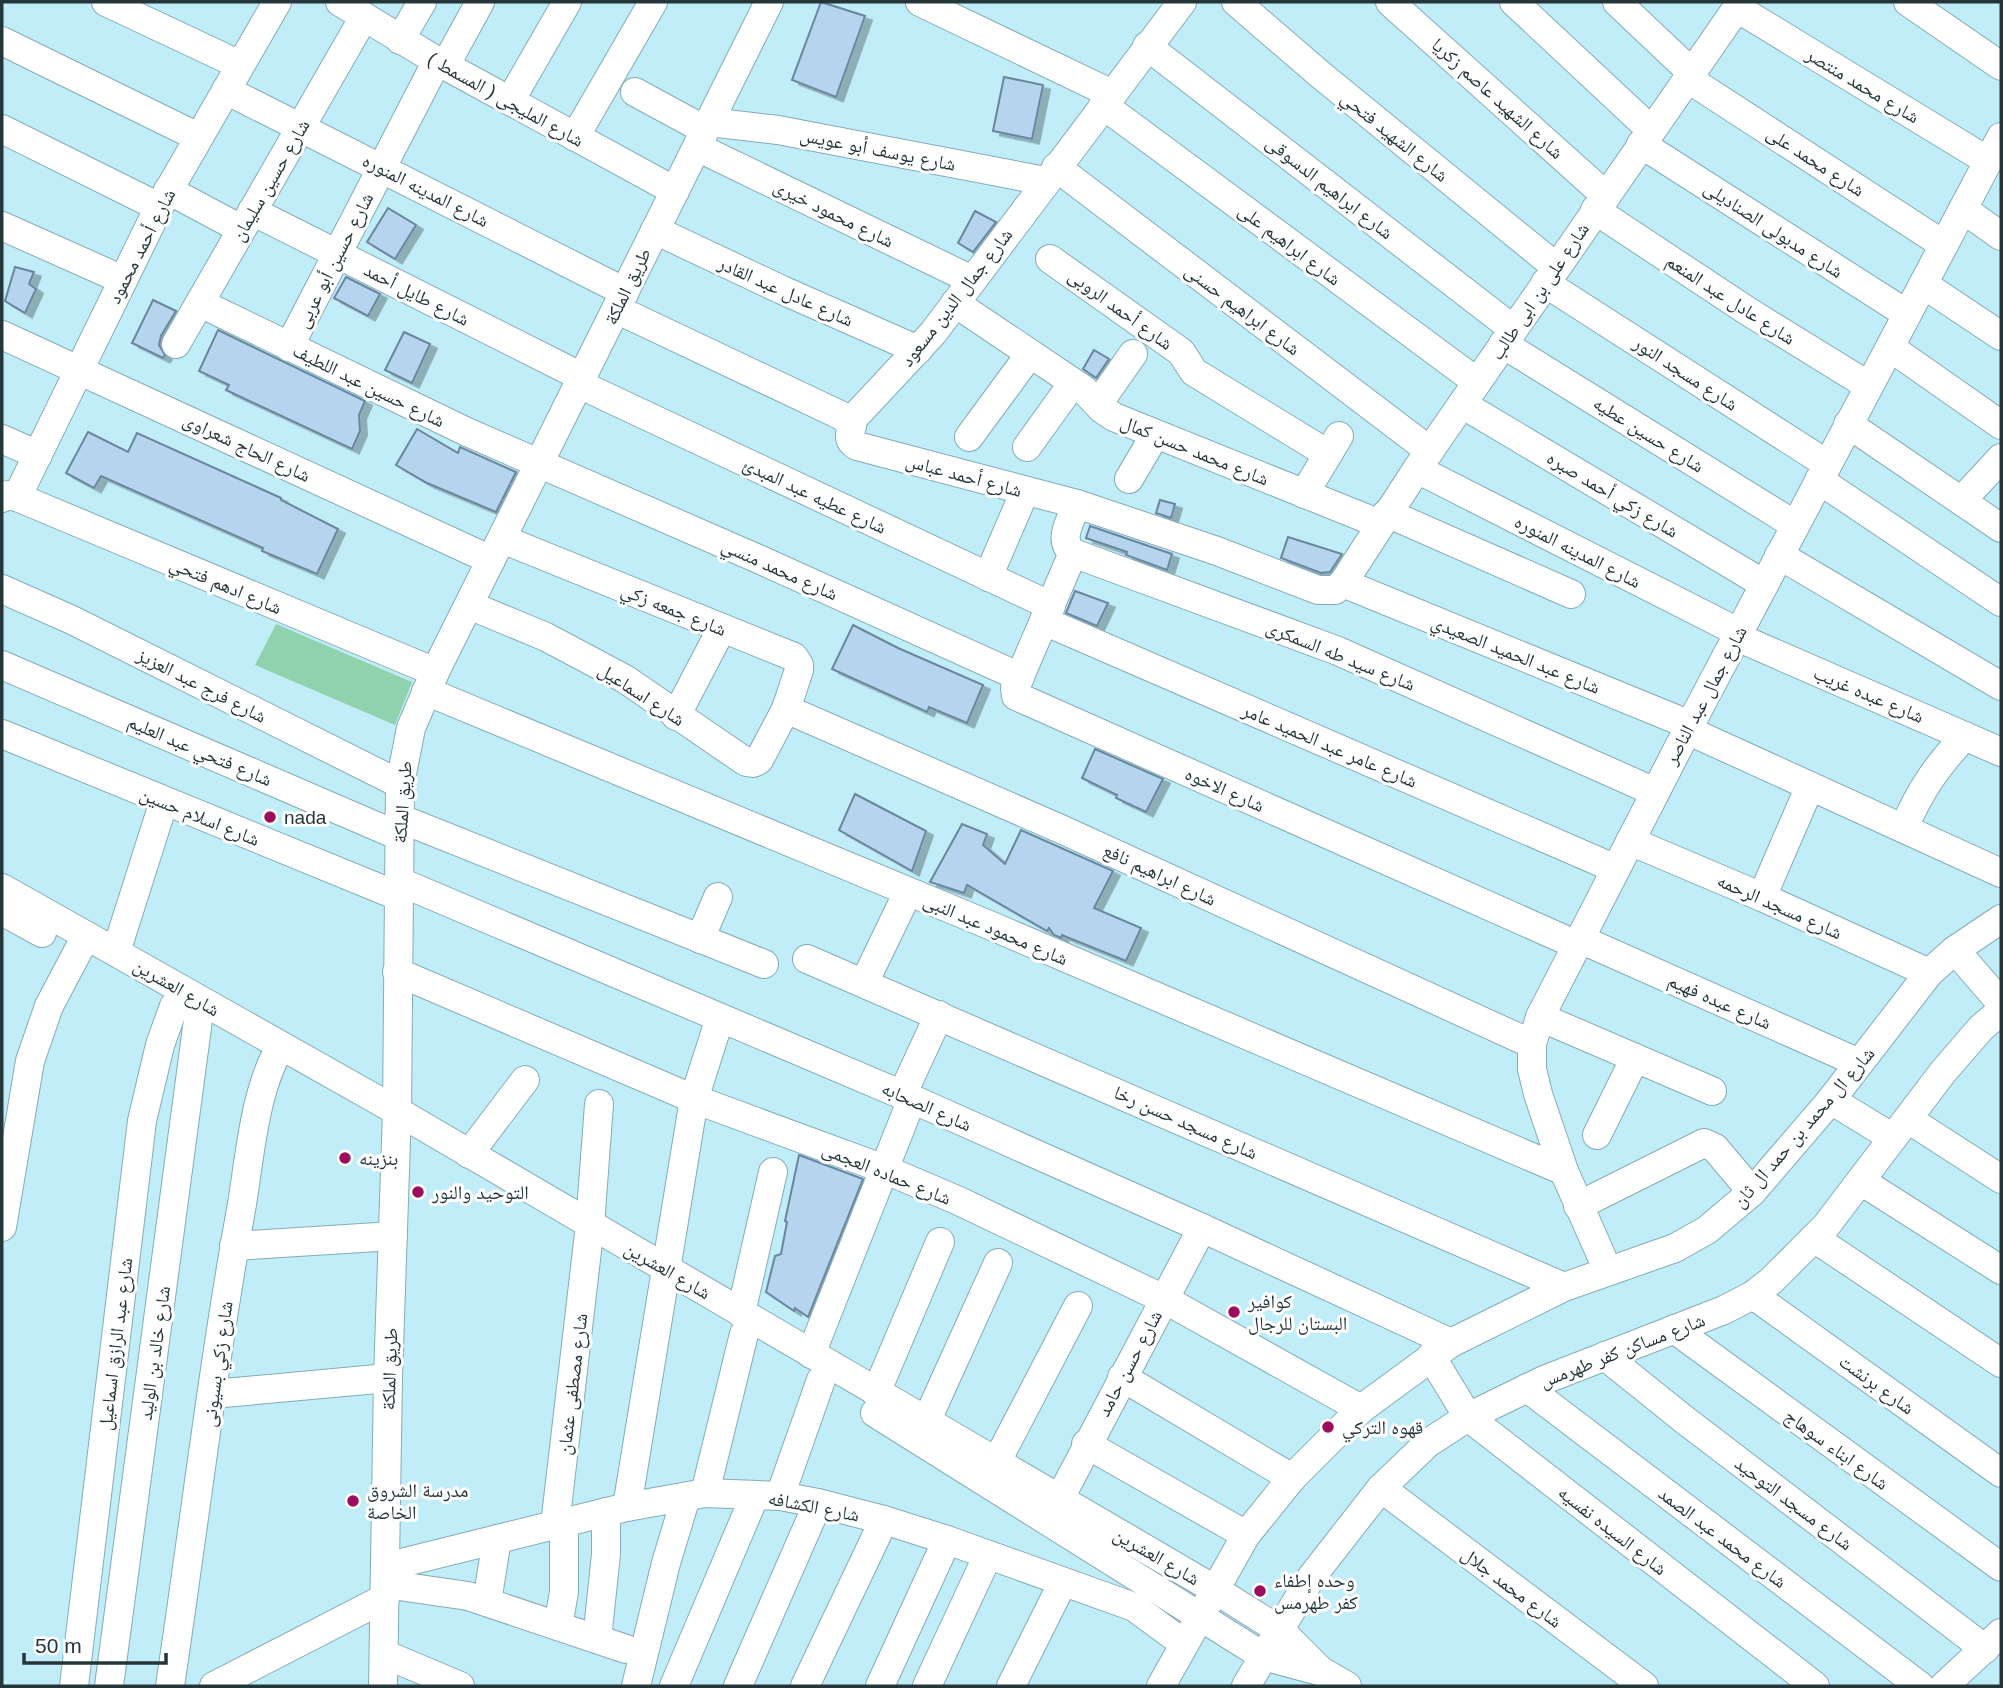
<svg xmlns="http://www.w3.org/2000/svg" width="2003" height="1688" viewBox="0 0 2003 1688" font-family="Helvetica,'Noto Naskh Arabic',sans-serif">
<defs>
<filter id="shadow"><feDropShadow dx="7" dy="4.5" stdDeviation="0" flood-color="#0004"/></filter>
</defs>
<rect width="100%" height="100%" fill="#c1edf8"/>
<!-- green -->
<path fill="#90d2ad" d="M276,624L412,682L395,725L255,665Z"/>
<!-- building -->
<g fill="#b5d4ed" stroke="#6a869d" stroke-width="2" filter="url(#shadow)">
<path d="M821,2L865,16L836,97L792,80Z"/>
<path d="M1004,77L1043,85L1032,139L993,131Z"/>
<path d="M388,208L416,225L395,259L367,242Z"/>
<path d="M975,211L996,222L973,252L958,243Z"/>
<path d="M15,267L34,272L29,284L36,289L25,313L5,301Z"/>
<path d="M346,277L380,294L368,316L334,298Z"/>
<path d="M153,300L176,311L161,336L159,345L165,355L163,358L132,343Z"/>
<path d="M218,330L365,401L359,415L360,431L352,449L226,390L229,385L199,371Z"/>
<path d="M404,332L430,344L412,383L385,370Z"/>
<path d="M1094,350L1109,359L1096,378L1083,369Z"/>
<path d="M417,429L458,453L460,447L516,472L496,512L427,483L396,465Z"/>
<path d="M88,432L128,452L137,433L281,498V500L338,529L317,574L262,551L263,548L101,476L94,488L66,473Z"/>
<path d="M1160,500L1175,504L1171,518L1156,513Z"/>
<path d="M1090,526L1172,554L1167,570L1126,555L1127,552L1086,538Z"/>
<path d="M1288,537L1342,554L1330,572L1321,573L1281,558Z"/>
<path d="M1075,591L1108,603L1097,626L1066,613Z"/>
<path d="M853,625L898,648L983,685L967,723L929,707L927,712L832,669Z"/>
<path d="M1095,749L1163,779L1146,812L1116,798L1117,795L1082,778Z"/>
<path d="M855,794L926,831L912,871L839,830Z"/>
<path d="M962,824L987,834L983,845L1005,864L1021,830L1113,871L1094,908L1141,928L1126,961L1062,935L1061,938L1054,935L1049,928L1047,931L967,885L964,893L930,882Z"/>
<path d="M799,1155L863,1179L808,1317L795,1308L794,1311L766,1292L775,1256L781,1254L787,1222L785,1221Z"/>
</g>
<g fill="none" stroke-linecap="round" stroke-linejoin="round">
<defs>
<g id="minor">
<path d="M106,2L240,65"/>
<path d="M340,2L437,61L675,191"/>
<path d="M920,2L1112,94"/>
<path d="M1236,2L1322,76L1556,267"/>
<path d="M1390,2L1605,195"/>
<path d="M1514,2L1651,130"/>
<path d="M1617,2L1691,72"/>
<path d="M1908,2L2001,66"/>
<path d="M1737,8L1988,161"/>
<path d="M400,40L422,2"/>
<path d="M2,41L198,137"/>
<path d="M1147,46L1513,329"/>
<path d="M445,66L480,2"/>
<path d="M1687,78L1944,245"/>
<path d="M226,90L625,292"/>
<path d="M635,92L705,130"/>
<path d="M510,101L567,2"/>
<path d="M1103,105L1477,382"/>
<path d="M709,122L778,130L1045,181"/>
<path d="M2,129L159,207"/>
<path d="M575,137L653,2"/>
<path d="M1641,144L1907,314"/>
<path d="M697,147L972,280"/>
<path d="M1056,167L1430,451"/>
<path d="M168,190L241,229"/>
<path d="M1963,209L2001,236"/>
<path d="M1595,210L1749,312L1869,386"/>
<path d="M252,211L582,377"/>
<path d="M2,226L123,280"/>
<path d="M655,230L782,290L918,350"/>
<path d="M1050,259L1181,352L1194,372L1328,454"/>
<path d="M1545,283L1827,464"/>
<path d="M1923,284L2001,336"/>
<path d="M200,303L467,432L763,561L1020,677"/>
<path d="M955,303L1083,389L1102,409L1114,417L1380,524"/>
<path d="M616,309L840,415L850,422"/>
<path d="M2,335L491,560"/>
<path d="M176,344L364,17"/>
<path d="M1503,344L1795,525"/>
<path d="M289,347L437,61"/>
<path d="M1891,348L2001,425"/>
<path d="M579,384L1051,606"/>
<path d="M1098,404L1133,354"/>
<path d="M1462,404L1764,584"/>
<path d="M850,422L852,426C849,435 848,441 857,446L1077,504L1217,551L1318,590H1335L1343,583L1417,469L1741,2"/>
<path d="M850,422L933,333L1182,2"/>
<path d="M1848,424L2001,528"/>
<path d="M969,437L1030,354"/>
<path d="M2,439L38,455"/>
<path d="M1027,447L1073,383"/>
<path d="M1417,469L1738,632"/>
<path d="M1129,479L1155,435"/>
<path d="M1819,480L2001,602"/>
<path d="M1304,494L1339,436"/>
<path d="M17,497L159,207L277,2"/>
<path d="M2,498L8,495L17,497L435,672"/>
<path d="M1962,500L2001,458"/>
<path d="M1077,504C1071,520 1057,540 1073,553L1338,651L1655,792"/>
<path d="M1387,513L1571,594"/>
<path d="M1073,553L1015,688L1016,696L1577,945"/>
<path d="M1779,555L2001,686"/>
<path d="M988,577L1025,491"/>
<path d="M1343,583L1690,725"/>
<path d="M2,589L72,620L400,784"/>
<path d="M469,605L546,637L625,679L746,762L753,763L759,760L786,709L799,670V665L794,657L502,539"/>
<path d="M1044,621L1616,869"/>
<path d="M1737,637L2001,752"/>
<path d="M2,665L399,836"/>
<path d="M426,691L994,927L1564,1171"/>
<path d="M786,709L1063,830L1532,1044"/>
<path d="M676,716L722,628"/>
<path d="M1687,730L2001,873"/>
<path d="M2,734L398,896"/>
<path d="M399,818L764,964"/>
<path d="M1904,828C1920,790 1937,766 1965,736"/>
<path d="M1630,841L1762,897L1929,973"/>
<path d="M398,881L912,1099L1202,1228L1451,1343"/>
<path d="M2,888L397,1111L1214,1589L1281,1631L1321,1671L1347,1686"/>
<path d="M1762,897L1810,786"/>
<path d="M2,911L42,933"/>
<path d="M700,939L718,897"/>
<path d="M1580,939L1859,1063"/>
<path d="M1955,950L2001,1003"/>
<path d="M116,952L164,801"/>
<path d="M807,959L1564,1287"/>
<path d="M397,972L694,1099L884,1169L959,1201L1164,1299L1361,1409"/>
<path d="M864,983L908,892"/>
<path d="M1540,1017L1712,1091"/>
<path d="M902,1095L939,1015"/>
<path d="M1831,1100L1893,1138"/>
<path d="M1908,1119L2001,1179"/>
<path d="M1597,1135L1635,1058"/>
<path d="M469,1154L525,1080"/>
<path d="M1861,1181L2001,1270"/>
<path d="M1578,1206L1704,1143L1715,1148L1752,1192"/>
<path d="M2,1227L30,1061L49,1006L86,936"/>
<path d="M1814,1238L2001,1363"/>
<path d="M234,1246L393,1236"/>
<path d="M1608,1271L1564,1171L1538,1094L1532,1069V1044L1540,1017L1690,725L2001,137"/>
<path d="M1753,1295L2001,1473"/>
<path d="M741,1313L773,1172"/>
<path d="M1674,1329L2001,1567"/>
<path d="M811,1354L912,1099"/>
<path d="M1431,1356L1468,1417L1815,1686"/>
<path d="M1605,1356L1686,1421L1985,1649"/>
<path d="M1122,1377L1292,1478"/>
<path d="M1527,1388L1920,1686"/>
<path d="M876,1393L940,1242"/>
<path d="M213,1394L388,1378"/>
<path d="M875,1413L1263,1656L1319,1671"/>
<path d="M926,1422L998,1263"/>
<path d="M1086,1444L1246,1535"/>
<path d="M996,1463L1078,1306"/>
<path d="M1381,1488L1644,1686"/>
<path d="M705,1493L744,1334"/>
<path d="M780,1496L821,1380"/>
<path d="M1059,1500L1202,1228"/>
<path d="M627,1507L694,1099L720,1018"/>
<path d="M555,1525L590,1225L599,1104"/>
<path d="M385,1567L627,1507L705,1493L780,1496L818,1503L884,1520L947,1540L1134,1607L1183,1643"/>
<path d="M385,1584L468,1596L626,1649"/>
<path d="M487,1602L497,1539"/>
<path d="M558,1626L564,1592V1523"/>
<path d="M597,1639L606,1554V1512"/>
<path d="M384,1654L460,1686"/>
<path d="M74,1686L142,1121L160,1045L174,1006"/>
<path d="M109,1686L198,1020"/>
<path d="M170,1686C194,1526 213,1364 242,1204C250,1155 255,1088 281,1046"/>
<path d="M214,1686L385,1598"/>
<path d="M383,1686L388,1378L397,1111L400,784L411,728L435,672L769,2"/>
<path d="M636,1686L666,1563L686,1497"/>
<path d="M674,1686L755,1495"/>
<path d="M738,1686L818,1503"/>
<path d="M805,1686L884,1520"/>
<path d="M880,1686L947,1540"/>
<path d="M927,1686L988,1555"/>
<path d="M1011,1686L1063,1582"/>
<path d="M1161,1686L1246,1535L1292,1478L1361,1409L1451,1343L1564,1287L1675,1248L1707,1230L1752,1192L1831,1100L1929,973L1955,950L2001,919"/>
<path d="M1246,1686L1310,1579L1381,1488L1428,1443L1468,1417L1544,1380L1724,1310L1753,1295L1771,1281L1826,1226L1943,1072L1981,1028L2001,1011"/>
<path d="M1944,1686L2001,1633"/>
</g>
</defs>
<!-- minor casing -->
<use href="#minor" stroke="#83acb7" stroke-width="30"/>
<!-- minor -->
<use href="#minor" stroke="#fff" stroke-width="28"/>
</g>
<!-- markers -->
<g fill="#9c0e5d" stroke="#fff" stroke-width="2.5">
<circle cx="270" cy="817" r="7"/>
<circle cx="345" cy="1158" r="7"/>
<circle cx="418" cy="1192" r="7"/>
<circle cx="1234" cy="1312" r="7"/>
<circle cx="1328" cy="1427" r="7"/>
<circle cx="353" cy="1501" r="7"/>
<circle cx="1260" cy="1591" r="7"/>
</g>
<g text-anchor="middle" stroke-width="6" stroke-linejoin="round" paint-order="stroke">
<!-- street labels -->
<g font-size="19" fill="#25363b" stroke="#fff">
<text transform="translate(1863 85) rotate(31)" y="7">شارع محمد منتصر</text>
<text transform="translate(1498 98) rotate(42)" y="7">شارع الشهيد عاصم زكريا</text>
<text transform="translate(506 99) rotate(29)" y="7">شارع المليجى ( المسمط )</text>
<text transform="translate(1395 136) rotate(39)" y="7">شارع الشهيد فتحي</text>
<text transform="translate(878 149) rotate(11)" y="7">شارع يوسف أبو عويس</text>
<text transform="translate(1816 161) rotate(33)" y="7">شارع محمد على</text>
<text transform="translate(270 180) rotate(-60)" y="7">شارع حسين سليمان</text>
<text transform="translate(1330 187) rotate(38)" y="7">شارع ابراهيم الدسوقى</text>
<text transform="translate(426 190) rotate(27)" y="7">شارع المدينه المنوره</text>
<text transform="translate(834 213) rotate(26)" y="7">شارع محمود خيرى</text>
<text transform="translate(1774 229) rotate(33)" y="7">شارع مدبولى الصناديلى</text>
<text transform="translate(1290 244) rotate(37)" y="7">شارع ابراهيم على</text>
<text transform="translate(141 246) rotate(-63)" y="7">شارع أحمد محمود</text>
<text transform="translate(334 260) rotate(-63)" y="7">شارع حسين أبو عربى</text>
<text transform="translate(627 286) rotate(-64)" y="7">طريق الملكة</text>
<text transform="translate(786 291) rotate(24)" y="7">شارع عادل عبد القادر</text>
<text transform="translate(1539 291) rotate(-56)" y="7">شارع على بن ابى طالب</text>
<text transform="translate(417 294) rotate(27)" y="7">شارع طايل أحمد</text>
<text transform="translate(956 297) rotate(-52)" y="7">شارع جمال الدين مسعود</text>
<text transform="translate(1731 299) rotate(33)" y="7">شارع عادل عبد المنعم</text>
<text transform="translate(1121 309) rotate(36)" y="7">شارع أحمد الروبى</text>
<text transform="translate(1243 309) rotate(37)" y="7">شارع ابراهيم حسنى</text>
<text transform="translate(1686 373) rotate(33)" y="7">شارع مسجد النور</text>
<text transform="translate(369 385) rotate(26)" y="7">شارع حسين عبد اللطيف</text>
<text transform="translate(1649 434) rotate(32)" y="7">شارع حسين عطيه</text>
<text transform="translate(247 447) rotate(25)" y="7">شارع الحاج شعراوى</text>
<text transform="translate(1195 450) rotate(22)" y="7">شارع محمد حسن كمال</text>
<text transform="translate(964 475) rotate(15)" y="7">شارع أحمد عباس</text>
<text transform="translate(1613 494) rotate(31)" y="7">شارع زكي أحمد صبره</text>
<text transform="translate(815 495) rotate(25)" y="7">شارع عطيه عبد المبدئ</text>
<text transform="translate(1578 551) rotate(27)" y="7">شارع المدينه المنوره</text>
<text transform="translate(780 569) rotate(24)" y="7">شارع محمد منسي</text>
<text transform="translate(226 585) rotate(23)" y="7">شارع ادهم فتحي</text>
<text transform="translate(674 609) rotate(22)" y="7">شارع جمعه زكي</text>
<text transform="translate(1516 654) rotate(22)" y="7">شارع عبد الحميد الصعيدي</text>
<text transform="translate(1341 655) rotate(22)" y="7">شارع سيد طه السمكرى</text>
<text transform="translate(202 685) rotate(27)" y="7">شارع فرج عبد العزيز</text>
<text transform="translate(642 694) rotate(33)" y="7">شارع اسماعيل</text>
<text transform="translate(1869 694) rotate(23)" y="7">شارع عبده غريب</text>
<text transform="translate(1705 695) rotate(-62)" y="7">شارع جمال عبد الناصر</text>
<text transform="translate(1330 745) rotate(23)" y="7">شارع عامر عبد الحميد عامر</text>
<text transform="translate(200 750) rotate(23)" y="7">شارع فتحي عبد العليم</text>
<text transform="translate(1225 789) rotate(24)" y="7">شارع الاخوه</text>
<text transform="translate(402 802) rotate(-86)" y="7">طريق الملكة</text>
<text transform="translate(200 816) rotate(22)" y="7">شارع اسلام حسين</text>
<text transform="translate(1160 874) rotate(25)" y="7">شارع ابراهيم نافع</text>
<text transform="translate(1780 906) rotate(24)" y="7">شارع مسجد الرحمه</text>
<text transform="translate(996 929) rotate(23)" y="7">شارع محمود عبد النبى</text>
<text transform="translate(177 987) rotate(30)" y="7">شارع العشرين</text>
<text transform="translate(1720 1001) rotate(24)" y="7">شارع عبده فهيم</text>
<text transform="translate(927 1106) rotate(24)" y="7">شارع الصحابه</text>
<text transform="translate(1186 1122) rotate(24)" y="7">شارع مسجد حسن رخا</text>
<text transform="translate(1803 1127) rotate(-49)" y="7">شارع ال محمد بن حمد ال ثان</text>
<text transform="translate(887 1173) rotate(22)" y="7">شارع حماده العجمى</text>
<text transform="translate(668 1270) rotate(30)" y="7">شارع العشرين</text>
<text transform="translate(115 1344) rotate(-83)" y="7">شارع عبد الرازق اسماعيل</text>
<text transform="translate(1622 1350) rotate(-21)" y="7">شارع مساكن كفر طهرمس</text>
<text transform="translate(154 1353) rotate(-82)" y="7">شارع خالد بن الوليد</text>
<text transform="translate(1129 1363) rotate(-62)" y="7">شارع حسن حامد</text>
<text transform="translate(217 1364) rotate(-82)" y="7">شارع زكي بسيونى</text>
<text transform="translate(389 1369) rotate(-88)" y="7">طريق الملكة</text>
<text transform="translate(572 1384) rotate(-83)" y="7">شارع مصطفى عثمان</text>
<text transform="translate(1877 1384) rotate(36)" y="7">شارع برنشت</text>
<text transform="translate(1837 1449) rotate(36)" y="7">شارع ابناء سوهاج</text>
<text transform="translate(1794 1503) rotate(37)" y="7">شارع مسجد التوحيد</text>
<text transform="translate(814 1506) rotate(11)" y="7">شارع الكشافه</text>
<text transform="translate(1613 1530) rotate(38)" y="7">شارع السيده نفسيه</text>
<text transform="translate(1723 1537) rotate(37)" y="7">شارع محمد عبد الصمد</text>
<text transform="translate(1157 1556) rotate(30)" y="7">شارع العشرين</text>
<text transform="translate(1512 1587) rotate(37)" y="7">شارع محمد جلال</text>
</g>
<!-- poi labels -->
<g font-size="19" fill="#25363b" stroke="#fff" text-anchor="start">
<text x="284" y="824">nada</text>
<text x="359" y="1165">بنزينه</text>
<text x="432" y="1199">التوحيد والنور</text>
<text x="1248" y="1308">كوافير<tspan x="1248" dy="22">البستان للرجال</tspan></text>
<text x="1342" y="1434">قهوه التركي</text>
<text x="367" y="1497">مدرسة الشروق<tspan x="367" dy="22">الخاصة</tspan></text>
<text x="1274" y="1587">وحده إطفاء<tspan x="1274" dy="22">كفر طهرمس</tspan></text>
</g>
</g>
<!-- border -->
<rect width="2003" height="1688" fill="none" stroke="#25363b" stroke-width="7"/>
<!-- scale -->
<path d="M24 1653v10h142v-10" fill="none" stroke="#25363b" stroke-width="3.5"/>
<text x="35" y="1653" font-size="21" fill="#25363b" stroke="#ffffff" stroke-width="5" paint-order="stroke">50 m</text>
</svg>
